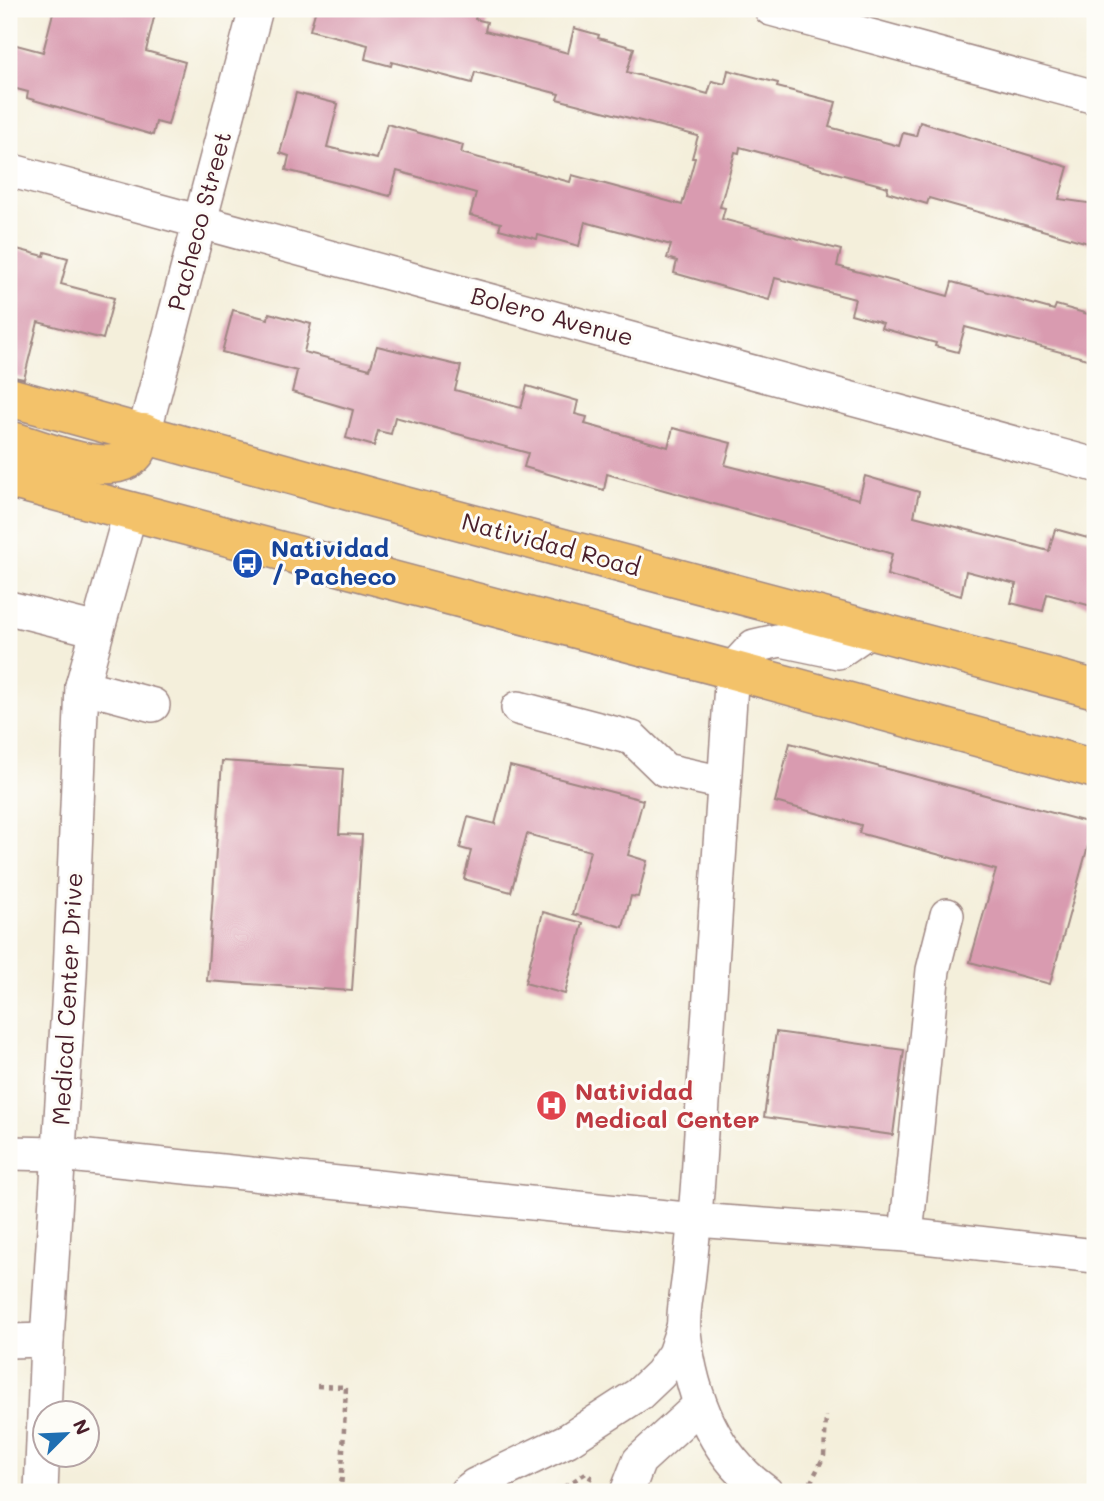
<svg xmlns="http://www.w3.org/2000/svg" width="1104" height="1501" viewBox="0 0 1104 1501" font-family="Mali,sans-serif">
<rect width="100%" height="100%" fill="#fdfcf7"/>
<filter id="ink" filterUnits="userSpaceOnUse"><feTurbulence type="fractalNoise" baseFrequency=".0143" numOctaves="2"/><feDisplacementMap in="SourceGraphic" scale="14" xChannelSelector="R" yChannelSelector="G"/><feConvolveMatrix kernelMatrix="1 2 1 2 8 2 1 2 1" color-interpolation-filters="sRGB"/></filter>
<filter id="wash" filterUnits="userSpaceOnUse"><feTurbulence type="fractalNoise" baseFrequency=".00686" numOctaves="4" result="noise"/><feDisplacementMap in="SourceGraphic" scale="28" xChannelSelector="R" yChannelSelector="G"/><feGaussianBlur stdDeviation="1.57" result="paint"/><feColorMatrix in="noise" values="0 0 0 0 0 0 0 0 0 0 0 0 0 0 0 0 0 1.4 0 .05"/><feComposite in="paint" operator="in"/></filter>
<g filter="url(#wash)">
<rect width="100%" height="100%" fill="#f4efdb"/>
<g id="blocks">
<!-- building -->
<g fill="#d99bb0">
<path d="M54,9H156L146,51L185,62L168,125L156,122L153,135L27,98L28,92L9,87V43L43,52Z"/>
<path d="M316,9H478L475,19L487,22L485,31L568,53L574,28L599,35L598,38L634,48L627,72L708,94L712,81L725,84L728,70L778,83L777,87L836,102L829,127L899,146L903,133L916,136L920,122L1068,167L1059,199L1095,204V245L929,198L927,204L887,192L888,187L740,147L739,153L735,152L720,207L725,208L722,219L841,250L837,266L948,296L952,282L1054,310L1056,305L1095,316V361L965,327L958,352L935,346L936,343L881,328L883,323L851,314L855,299L775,278L769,300L674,273L677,261L667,258L671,245L585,222L579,246L538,235L537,239L499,229L501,223L470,215L476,193L397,171L390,196L286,170L289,156L280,153L296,93L338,104L327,147L377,159L387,124L463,145L461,153L570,182L572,175L682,205L695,158H692L698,136L557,99L559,94L475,72L472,83L392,62L391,66L365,59L368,45L310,30Z"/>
<path d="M9,247L44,256L45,252L68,258L61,284L114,298L103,339L38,322L24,379L9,376Z"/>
<path d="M233,310L268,319L269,313L311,324L304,352L370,369L377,346L461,366L455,390L521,408L527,386L578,401L575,414L587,417L585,424L668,447L673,428L731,443L725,465L859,499L865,476L919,492L914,516L1049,551L1055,529L1095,540V607L1047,594L1043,611L1011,603L1016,584L966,571L961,596L887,575L892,554L879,550L607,474L604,490L524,467L528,453L395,417L391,434L378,431L374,446L346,438L353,410L292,392L297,371L222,352Z"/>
<path d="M790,743L1094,824L1050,984L970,962L996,870L859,833L861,825L775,802Z"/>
<path d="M222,761L343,769L339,834L362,835L352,991L207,981Z"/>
<path d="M510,766L643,800L628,855L647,861L638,897L631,896L623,927L573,914L590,851L527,834L511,892L464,879L471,851L460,848L468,817L495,824Z"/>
<path d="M543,912L583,923L565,994L525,983Z"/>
<path d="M776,1032L904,1050L893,1135L764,1117Z"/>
</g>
</g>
</g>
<g filter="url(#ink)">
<use href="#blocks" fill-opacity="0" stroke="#9f8783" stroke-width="2"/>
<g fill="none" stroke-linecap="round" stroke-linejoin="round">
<defs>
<g id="minor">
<path d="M771,9L1095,97"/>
<path d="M9,170L1095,465"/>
<path d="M144,433L256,9"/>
<path d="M9,608L97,630"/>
<path d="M82,686L153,705"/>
<path d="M518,708L632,738L665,770L724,783"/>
<path d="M9,1153L59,1154L695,1220L906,1235L1095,1256"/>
<path d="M906,1235L933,970L947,915"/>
<path d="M9,1341L47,1340"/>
<path d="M41,1492L47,1340L70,975L82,686L130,513"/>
<path d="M466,1492L475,1485L568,1440L639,1394L660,1374L674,1354L683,1328"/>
<path d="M627,1492L639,1461L700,1405"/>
<path d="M766,1492C713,1455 691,1394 684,1332C682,1314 687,1293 689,1274C693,1237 697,1200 699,1163C709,999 721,834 732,670L754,646L781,640L838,652L871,629"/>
</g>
<g id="major">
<path d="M9,397L374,498L1095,689"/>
<path d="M9,440C39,448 105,478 131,457C139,451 141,442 144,433"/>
<path d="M9,479L732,670L1095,769"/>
</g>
</defs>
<!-- minor casing -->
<use href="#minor" stroke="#9f8783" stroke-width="36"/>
<!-- major casing -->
<use href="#major" stroke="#9f8783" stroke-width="41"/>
<!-- path -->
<g stroke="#9f8783" stroke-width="4.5" stroke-dasharray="5 5" stroke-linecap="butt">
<path d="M317,1386L346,1387L341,1492"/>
<path d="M556,1492L586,1473L591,1477L584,1492"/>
<path d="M806,1492L824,1456L826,1416"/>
</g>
<!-- minor -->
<use href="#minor" stroke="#fff" stroke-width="33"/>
<!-- major -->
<use href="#major" stroke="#f3c26a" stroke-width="38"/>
</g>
</g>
<!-- icons -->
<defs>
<symbol id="bus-disc" viewBox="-11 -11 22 22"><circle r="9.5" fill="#1a4fb4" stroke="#fdfcf7"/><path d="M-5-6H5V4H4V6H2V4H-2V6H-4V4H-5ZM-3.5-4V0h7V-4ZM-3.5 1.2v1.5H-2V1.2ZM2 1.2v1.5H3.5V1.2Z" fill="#fff"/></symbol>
<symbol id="hospital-disc" viewBox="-11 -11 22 22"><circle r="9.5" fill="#e0444e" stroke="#fdfcf7"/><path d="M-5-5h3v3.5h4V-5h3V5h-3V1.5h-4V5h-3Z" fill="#fff"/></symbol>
</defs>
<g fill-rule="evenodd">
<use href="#bus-disc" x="230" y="546" width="35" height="35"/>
<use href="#hospital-disc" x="534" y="1088" width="35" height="35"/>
</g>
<g text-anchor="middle" stroke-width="6" stroke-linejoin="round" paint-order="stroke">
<!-- street labels -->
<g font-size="24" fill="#4a1f2b" stroke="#fdfcf7">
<text transform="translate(200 221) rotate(-75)" y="8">Pacheco Street</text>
<text transform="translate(552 317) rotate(15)" y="8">Bolero Avenue</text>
<text transform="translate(551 545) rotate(15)" y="8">Natividad Road</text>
<text transform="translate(68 999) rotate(-87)" y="8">Medical Center Drive</text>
</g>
<!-- transit labels -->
<g font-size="24" font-weight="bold" fill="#164399" stroke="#fdfcf7" text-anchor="start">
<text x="271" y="557">Natividad<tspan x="271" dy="28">/ Pacheco</tspan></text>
</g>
<!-- health labels -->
<g font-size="24" font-weight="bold" fill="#be3a42" stroke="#fdfcf7" text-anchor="start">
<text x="575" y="1100">Natividad<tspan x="575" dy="28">Medical Center</tspan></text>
</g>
</g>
<!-- margin -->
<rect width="1104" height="1501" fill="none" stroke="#fdfcf7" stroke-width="35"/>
<!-- north arrow -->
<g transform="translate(66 1434) rotate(66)"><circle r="33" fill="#fdfcf7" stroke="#b5a4a5" stroke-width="2"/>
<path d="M0-5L12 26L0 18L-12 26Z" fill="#1f6fb2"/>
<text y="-10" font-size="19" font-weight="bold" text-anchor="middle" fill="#4a1f2b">N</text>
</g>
</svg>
